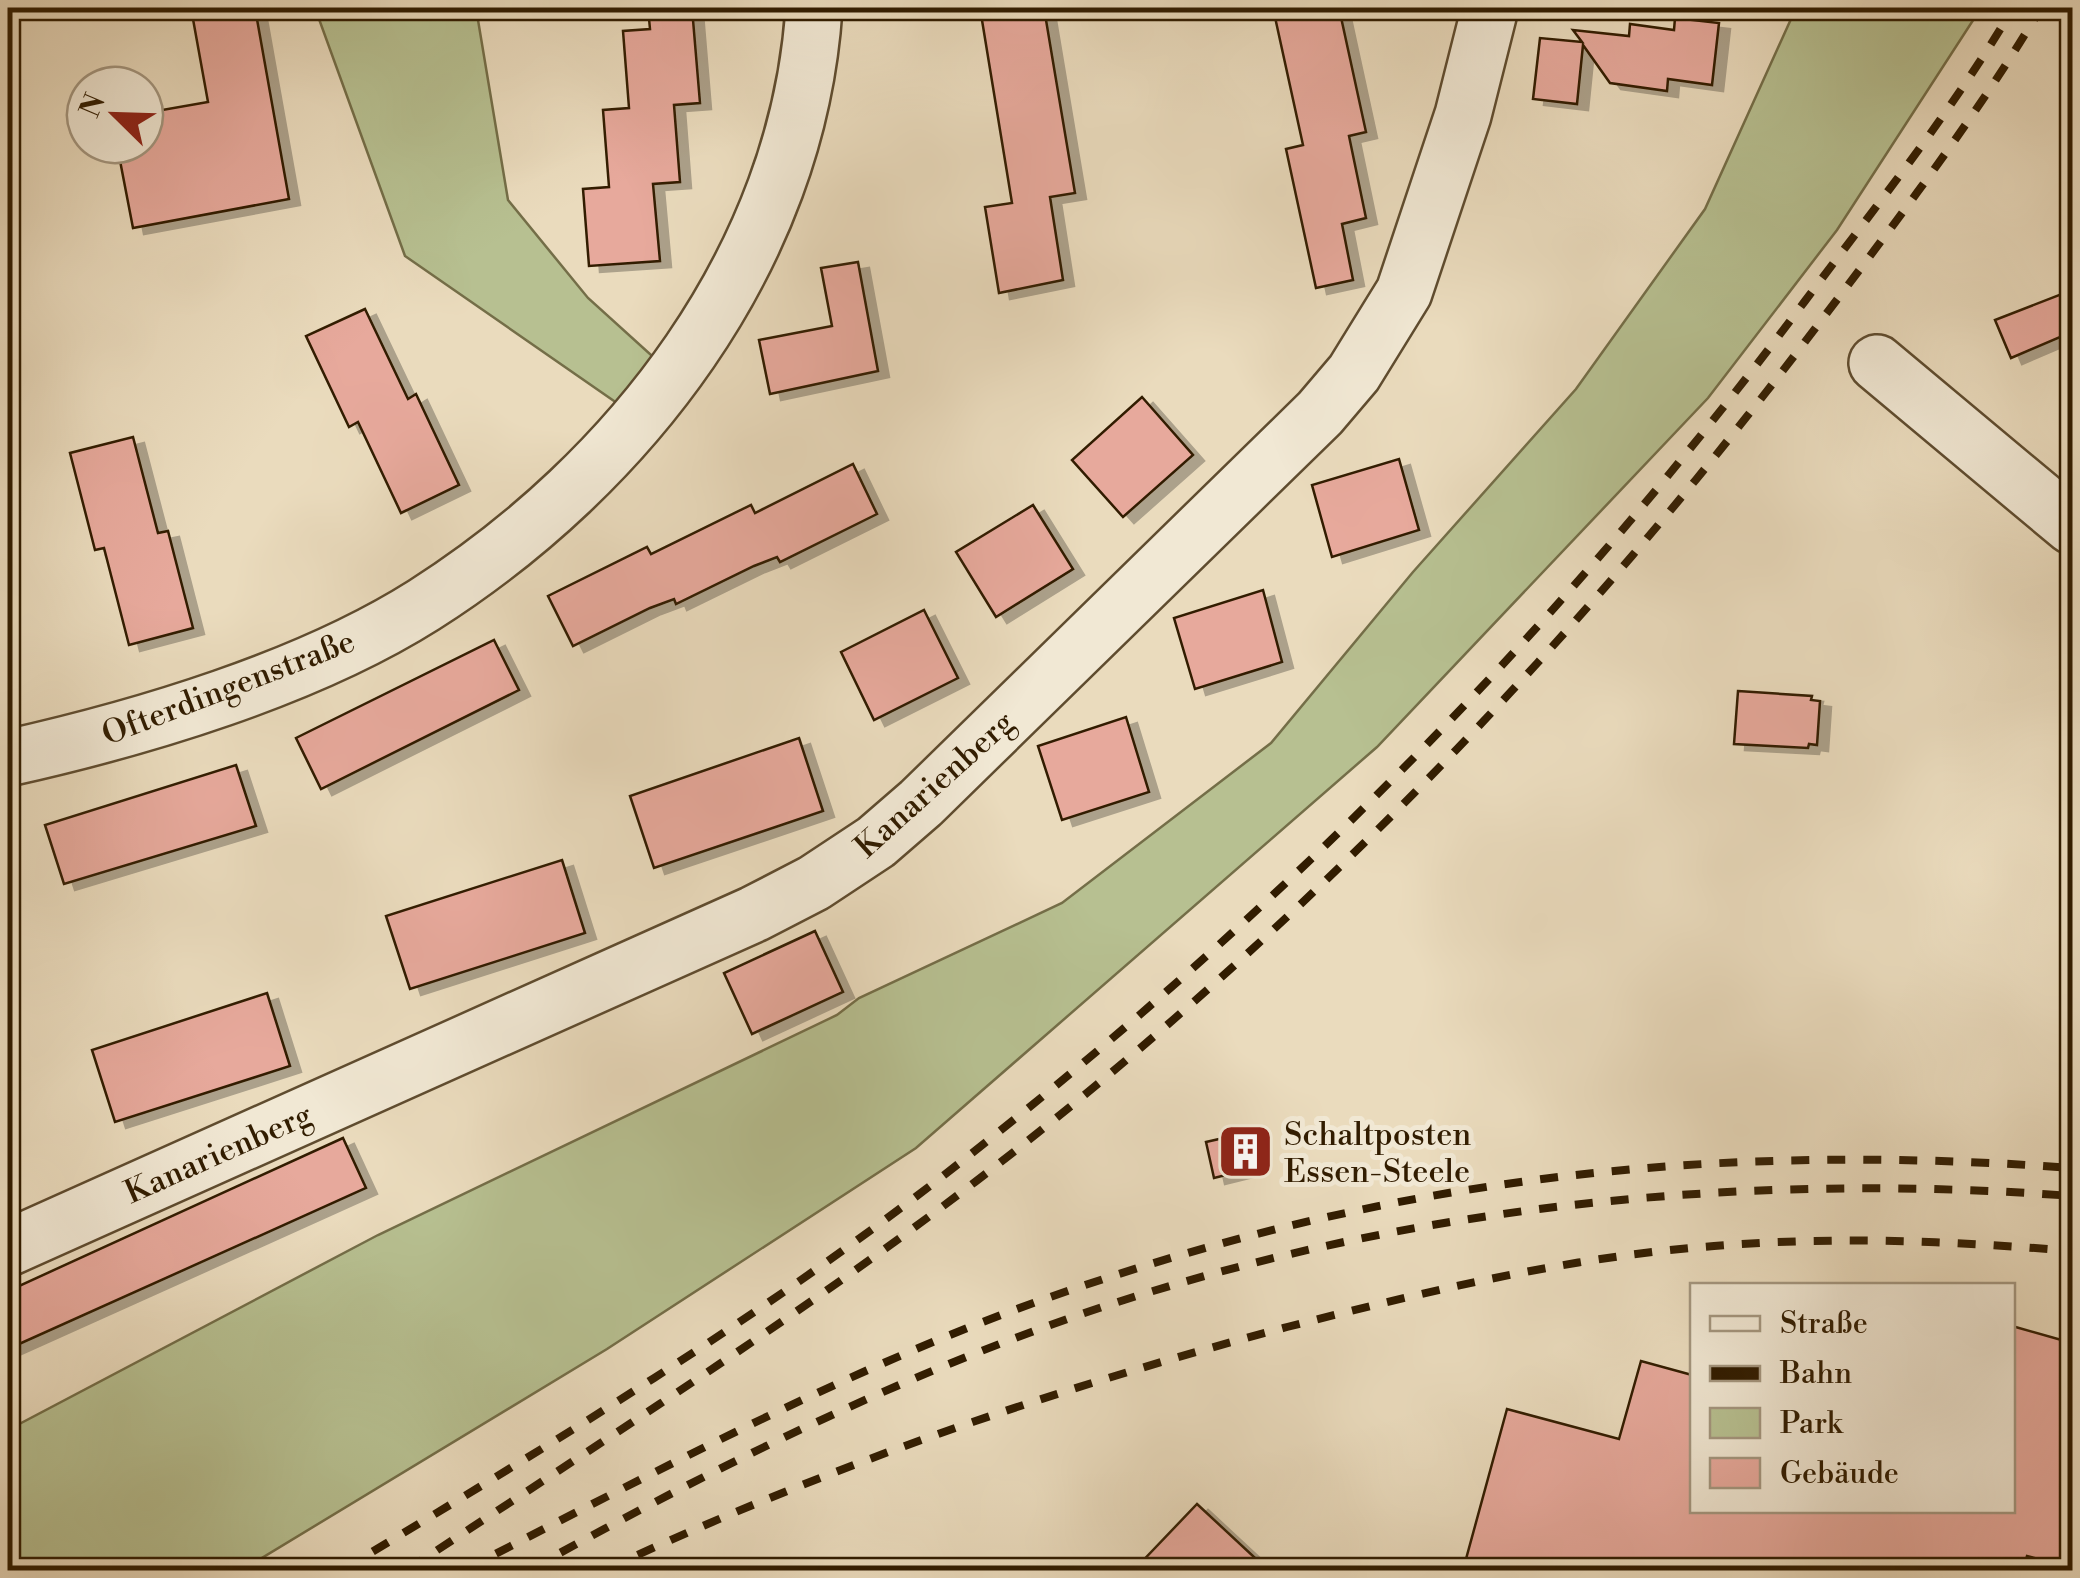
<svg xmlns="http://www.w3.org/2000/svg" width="2080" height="1578" viewBox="0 0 2080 1578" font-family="'Libre Bodoni',serif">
<defs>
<filter id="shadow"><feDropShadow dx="11" dy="6" stdDeviation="0" flood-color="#0004"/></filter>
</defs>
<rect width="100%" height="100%" fill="#eadbbd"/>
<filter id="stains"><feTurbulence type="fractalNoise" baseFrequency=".002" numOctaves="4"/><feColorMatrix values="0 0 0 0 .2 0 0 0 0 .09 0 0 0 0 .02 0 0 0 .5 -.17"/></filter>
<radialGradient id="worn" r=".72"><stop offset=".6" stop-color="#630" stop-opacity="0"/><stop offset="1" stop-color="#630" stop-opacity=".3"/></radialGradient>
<!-- green -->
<g fill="#b7c091" stroke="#746e48" stroke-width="2.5">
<path d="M315,8H476L508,200L588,298L672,374L640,419L405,256Z"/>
<path d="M1796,8H1981L1837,230L1708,398L1377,747L916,1148L607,1349L242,1570H8V1430L378,1235L837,1015L859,998L1062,903L1271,743L1413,572L1576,389L1705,209Z"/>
</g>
<!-- building -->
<g fill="#e7a99c" stroke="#311c00" stroke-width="2.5" filter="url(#shadow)">
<path d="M191,8H255L289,199L133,228L117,145H145V113L208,102Z"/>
<path d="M648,8H692L700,103L674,105L680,182L653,184L660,261L589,266L583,189L609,187L603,110L629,108L623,31L650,29Z"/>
<path d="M980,8H1044L1075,193L1050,197L1063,280L999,293L985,207L1012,203Z"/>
<path d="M1273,8H1339L1366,132L1349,136L1366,218L1342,224L1353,280L1316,288L1286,149L1303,145Z"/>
<path d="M1675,18L1719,23L1712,85L1668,79L1667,91L1610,83L1583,45L1577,104L1533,99L1540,38L1582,42L1573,30L1629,36L1630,24L1674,30Z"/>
<path d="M858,262L878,371L770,394L759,340L832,326L821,268Z"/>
<path d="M2072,290V332L2011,358L1995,320Z"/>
<path d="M365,309L408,399L416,394L459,485L401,513L358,422L349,427L306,336Z"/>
<path d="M1142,397L1193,455L1123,517L1072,460Z"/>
<path d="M133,437L158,533L168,531L193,628L129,645L104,548L95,550L70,453Z"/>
<path d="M1399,459L1419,530L1332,557L1312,485Z"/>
<path d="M853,464L877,514L780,562L777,557L754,566L676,604L674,599L650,608L573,646L548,596L647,547L651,554L751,505L755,513Z"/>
<path d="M1033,505L1073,569L996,617L956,552Z"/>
<path d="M1263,590L1282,662L1195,689L1174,618Z"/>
<path d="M924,610L958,678L874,720L841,652Z"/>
<path d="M494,640L519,690L321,789L296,738Z"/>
<path d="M1738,691L1812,696L1811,700L1820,701L1817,745L1809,744L1808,748L1734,744Z"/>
<path d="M1126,717L1149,792L1062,820L1038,746Z"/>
<path d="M799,738L823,811L654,868L630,796Z"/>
<path d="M236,765L256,826L64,884L45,825Z"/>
<path d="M562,860L585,933L410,989L386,916Z"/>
<path d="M815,931L843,992L752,1034L724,973Z"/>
<path d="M267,993L290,1066L115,1122L92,1050Z"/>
<path d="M1241,1134L1250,1169L1214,1178L1206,1142Z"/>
<path d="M343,1138L366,1188L8,1349V1291Z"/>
<path d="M2012,1326L2072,1343V1568L2027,1556L2023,1570H1463L1507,1409L1619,1439L1641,1361L1692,1375V1510H2012Z"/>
<path d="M1197,1504L1268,1570H1134Z"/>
</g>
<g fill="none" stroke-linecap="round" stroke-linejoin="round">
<defs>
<g id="minor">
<path d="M1877,363L2072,526"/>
<path d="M8,758C142,728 307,679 424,605C630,474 798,258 814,8"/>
<path d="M8,1248L754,914L814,883L876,842L921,803L1320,413L1354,373L1404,292L1463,115L1490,8"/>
</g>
</defs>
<!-- minor casing -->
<use href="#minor" stroke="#5f4c2f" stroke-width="60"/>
<!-- minor -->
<use href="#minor" stroke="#f1e8d4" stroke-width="55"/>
<!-- rail -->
<g stroke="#311c00" stroke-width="8" stroke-dasharray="18 18" stroke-linecap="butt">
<path d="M342,1570C553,1443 768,1314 962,1161C1282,910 1562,627 1805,301C1876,206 1953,110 2013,8"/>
<path d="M407,1570C598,1444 793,1321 975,1182C1294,937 1575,646 1817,326C1895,223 1975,119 2041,8"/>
<path d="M464,1570C652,1474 840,1372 1039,1301C1385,1178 1707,1141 2072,1168"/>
<path d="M529,1570C695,1478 864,1393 1042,1328C1369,1209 1727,1170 2072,1196"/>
<path d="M605,1570C825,1467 1053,1389 1287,1327C1428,1291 1569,1257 1714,1246C1834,1236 1953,1241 2072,1251"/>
</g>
</g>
<!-- icons -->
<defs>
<symbol id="building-square" viewBox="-11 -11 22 22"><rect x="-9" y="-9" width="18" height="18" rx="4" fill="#8f2418" stroke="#f1e8d4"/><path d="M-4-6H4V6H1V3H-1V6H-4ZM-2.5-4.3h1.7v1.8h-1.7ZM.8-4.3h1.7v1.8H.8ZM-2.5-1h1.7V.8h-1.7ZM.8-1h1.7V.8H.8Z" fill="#fff"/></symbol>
</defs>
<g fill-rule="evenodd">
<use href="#building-square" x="1214" y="1120" width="63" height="63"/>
</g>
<g text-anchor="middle" stroke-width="10" stroke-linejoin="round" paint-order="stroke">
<!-- street labels -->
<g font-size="32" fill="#311c00" stroke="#f1e8d4">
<text transform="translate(228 687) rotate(-21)" y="11">Ofterdingenstraße</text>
<text transform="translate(934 784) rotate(-42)" y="11">Kanarienberg</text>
<text transform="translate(218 1153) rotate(-24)" y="11">Kanarienberg</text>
</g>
<!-- poi labels -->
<g font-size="32" fill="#311c00" stroke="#f1e8d4" text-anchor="start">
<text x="1284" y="1145">Schaltposten<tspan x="1284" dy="37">Essen-Steele</tspan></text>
</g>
</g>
<!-- margin -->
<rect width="2080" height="1578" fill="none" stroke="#eadbbd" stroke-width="40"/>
<rect x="10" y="10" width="2060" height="1558" fill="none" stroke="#311c00" stroke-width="5"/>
<rect x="20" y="20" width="2040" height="1538" fill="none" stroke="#311c00" stroke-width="2.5"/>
<!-- legend -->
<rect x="1690" y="1283" width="325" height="230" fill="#f1e8d4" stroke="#a4967f" stroke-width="2.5"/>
<rect x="1710" y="1316" width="50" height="15" fill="#f1e8d4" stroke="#a4967f" stroke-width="2.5"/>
<text x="1780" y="1333" font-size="30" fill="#311c00">Straße</text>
<rect x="1710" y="1366" width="50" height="15" fill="#311c00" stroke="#a4967f" stroke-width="2.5"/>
<text x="1780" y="1383" font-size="30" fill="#311c00">Bahn</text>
<rect x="1710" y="1408" width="50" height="30" fill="#b7c091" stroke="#a4967f" stroke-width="2.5"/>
<text x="1780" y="1433" font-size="30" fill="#311c00">Park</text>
<rect x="1710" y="1458" width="50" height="30" fill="#e7a99c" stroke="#a4967f" stroke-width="2.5"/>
<text x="1780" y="1483" font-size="30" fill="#311c00">Gebäude</text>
<!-- north arrow -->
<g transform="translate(115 115) rotate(293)"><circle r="48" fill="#f1e8d4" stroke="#a4967f" stroke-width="2.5"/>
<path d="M0-8L18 38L0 25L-18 38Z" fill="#8f2418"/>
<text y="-15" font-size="28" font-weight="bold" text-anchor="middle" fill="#311c00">N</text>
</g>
<rect width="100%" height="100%" filter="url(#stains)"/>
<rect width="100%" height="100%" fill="url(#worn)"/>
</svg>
